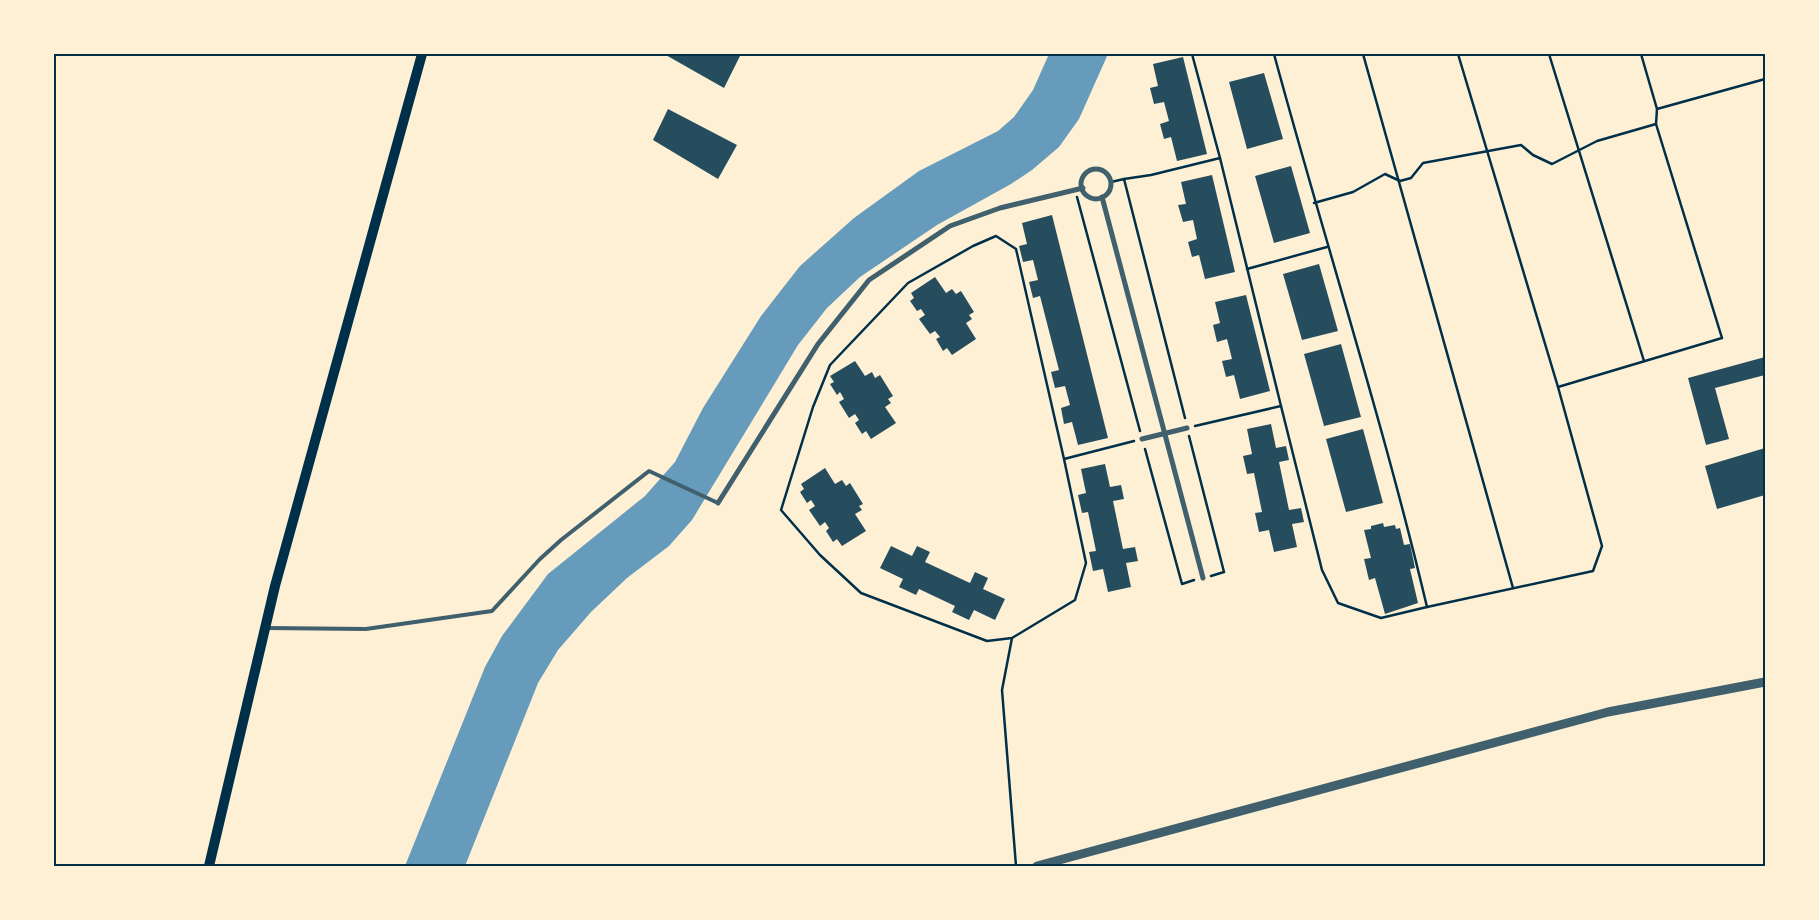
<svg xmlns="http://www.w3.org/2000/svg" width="1819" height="920" viewBox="0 0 1819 920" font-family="Arial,sans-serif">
<rect width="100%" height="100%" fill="#fdf0d5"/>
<!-- water -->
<path fill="#669bbc" d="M1049,54H1108L1079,119L1059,147L1032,170L1011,184L937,225L860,277L827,308L798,345L692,520L669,546L627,578L591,612L558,650L538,683L465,866H405L485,667L502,636L548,574L645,496L675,462L703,408L761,316L800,266L854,218L919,171L998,131L1014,117L1033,90Z"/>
<!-- building -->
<g fill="#264d5e">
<path d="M664,54H741L724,88Z"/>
<path d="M1183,57L1207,154L1177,161L1171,137L1164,139L1160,124L1169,121L1164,102L1154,104L1150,88L1158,86L1153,64Z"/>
<path d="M1264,73L1283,139L1247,149L1229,82Z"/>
<path d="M668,109L737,145L718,179L653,140Z"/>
<path d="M1291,166L1310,233L1274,243L1255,176Z"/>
<path d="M1212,175L1235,272L1205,279L1199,255L1192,257L1188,242L1197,239L1193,220L1183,222L1178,205L1186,204L1181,182Z"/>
<path d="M1052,215L1108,438L1078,445L1072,422L1064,424L1061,408L1070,405L1065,386L1055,388L1051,372L1059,370L1040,296L1033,298L1029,282L1038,280L1033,260L1023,262L1019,246L1027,244L1022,223Z"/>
<path d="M1319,264L1338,331L1302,340L1283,274Z"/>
<path d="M935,277L946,293L952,289L956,294L961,291L974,312L969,315L972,319L966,323L976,339L952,355L947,348L943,351L936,339L940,337L935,331L930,334L919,319L925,315L921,309L917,311L910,301L914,298L911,293Z"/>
<path d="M1246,295L1270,391L1240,399L1234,375L1226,377L1222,361L1232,359L1227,339L1217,342L1213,325L1220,323L1215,302Z"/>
<path d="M1341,344L1361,417L1324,426L1304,354Z"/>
<path d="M1765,357V375L1715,388L1729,439L1706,445L1688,378Z"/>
<path d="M855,361L865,376L872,372L875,378L880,375L893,396L888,399L891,403L885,407L896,423L871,439L866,431L862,434L855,423L859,420L855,414L849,418L839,402L844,399L840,392L837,395L830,384L834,382L830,376Z"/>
<path d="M1271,424L1276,448L1286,446L1289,460L1279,462L1289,510L1301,508L1304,522L1292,524L1297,547L1274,552L1269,530L1259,532L1255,513L1262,512L1254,473L1247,474L1243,456L1252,454L1247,429Z"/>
<path d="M1363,429L1383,503L1346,512L1326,439Z"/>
<path d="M1765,448V495L1717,509L1705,466Z"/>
<path d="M1105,464L1110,487L1121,485L1124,499L1113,501L1123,549L1135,547L1138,561L1126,563L1131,587L1108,592L1103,569L1093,571L1089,552L1096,551L1088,512L1082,513L1078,495L1086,493L1081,469Z"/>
<path d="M825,468L835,484L842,480L846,486L850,483L863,504L859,506L862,510L855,514L866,531L842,546L837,539L833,542L826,531L829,528L825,522L820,526L809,510L815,506L811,500L807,503L800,492L804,489L801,484Z"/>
<path d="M1383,523L1384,527L1395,525L1396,529L1400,528L1404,545L1410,544L1415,568L1410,569L1418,603L1385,614L1375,578L1369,580L1364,559L1371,558L1364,530L1371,529V526Z"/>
<path d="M891,546L912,556L917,546L930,552L925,562L970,583L975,572L988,578L983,589L1005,599L995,620L974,610L969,620L952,612L955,606L919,589L916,595L899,587L903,579L880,568Z"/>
</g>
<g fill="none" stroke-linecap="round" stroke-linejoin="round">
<!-- path -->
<g stroke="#003049" stroke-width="2.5">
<path d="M1192,54L1220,158"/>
<path d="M1274,54C1324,239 1383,421 1427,607L1381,618L1338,603L1322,570L1281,406"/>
<path d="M1363,54L1513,588"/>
<path d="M1458,54L1558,387"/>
<path d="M1549,54L1644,361"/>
<path d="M1641,54L1657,109"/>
<path d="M1124,179L1151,175L1220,158L1281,406L1195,426"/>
<path d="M1111,182L1124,179L1185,418"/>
<path d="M1077,197L1140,431"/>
<path d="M1314,203L1353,192L1385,174L1400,181L1411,178L1423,163L1521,145L1533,155L1552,164L1597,141L1656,124L1657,109L1765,79"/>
<path d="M1247,269L1327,247"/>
<path d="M1189,436L1224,572L1211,576"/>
<path d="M1145,449L1182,584L1194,580"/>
<path d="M1064,459L1016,249L996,236L973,246L908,283L830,365L813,407L781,510L820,555L861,593L987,641L1012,638L1075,600L1086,563L1064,459L1134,441"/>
<path d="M1427,607L1593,571L1602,546L1558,387L1722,338L1656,124"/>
<path d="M1012,638L1002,690L1016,866"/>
</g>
<!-- service -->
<path stroke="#3f606c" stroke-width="4" d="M267,628L366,629L492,611L540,559L561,540L649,471L718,503"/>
<!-- minor -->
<g stroke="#3f606c" stroke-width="5">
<circle cx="1096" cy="184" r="15"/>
<path d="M1102,197L1203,578"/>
<path d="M1142,439L1187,428"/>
<path d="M718,503L818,344L869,280L950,226L1000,208L1083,188"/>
</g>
<!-- tertiary -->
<path stroke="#3f606c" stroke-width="9" d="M1037,866L1608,712L1765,682"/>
<!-- secondary -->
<path stroke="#003049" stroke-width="10" d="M209,866L275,586L422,54"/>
</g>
<!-- border -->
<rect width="1819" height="920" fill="none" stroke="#fdf0d5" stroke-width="110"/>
<rect x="55" y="55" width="1709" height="810" fill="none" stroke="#003049" stroke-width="2"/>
</svg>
